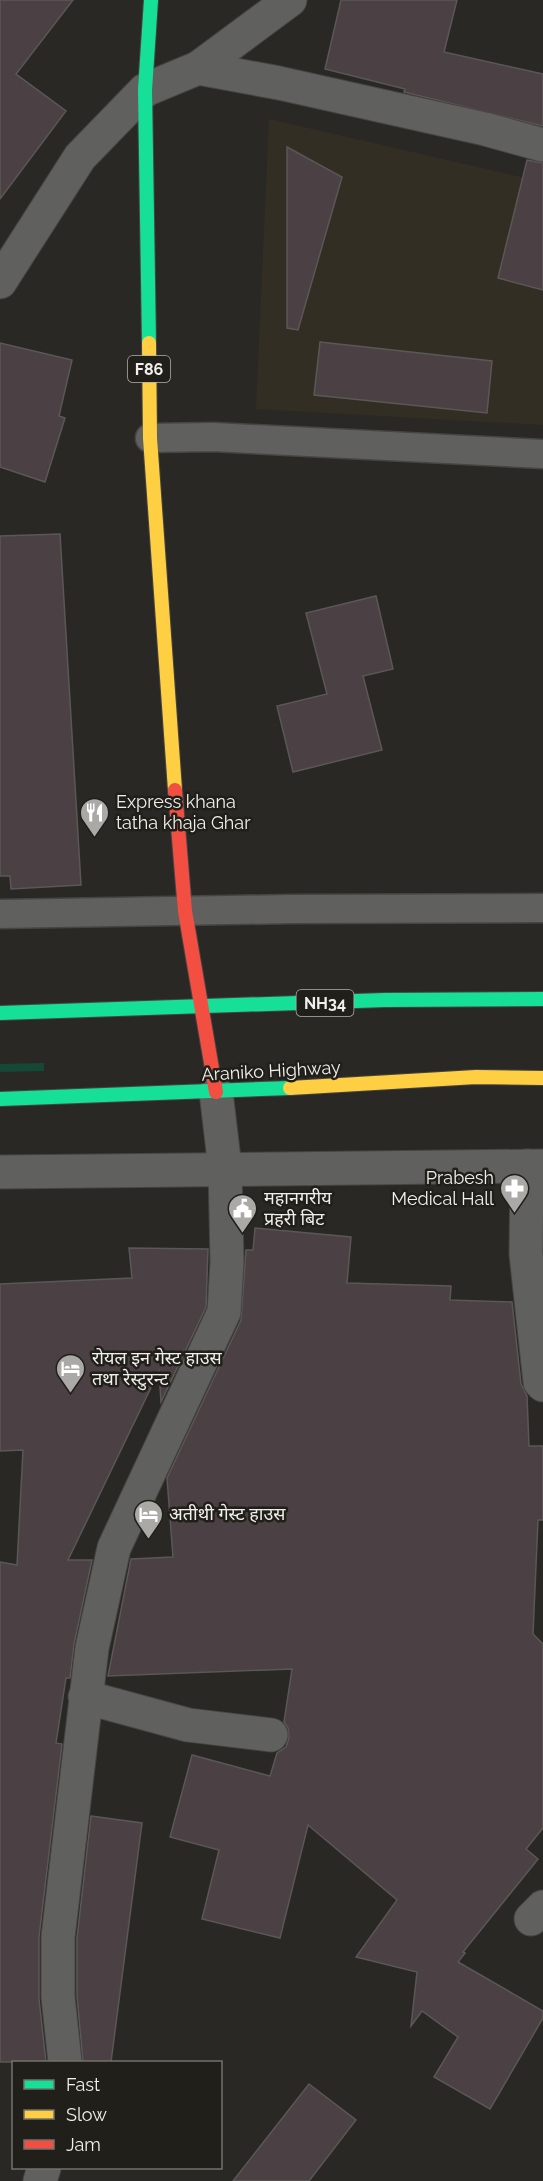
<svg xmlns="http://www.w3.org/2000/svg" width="543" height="2181" viewBox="0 0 543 2181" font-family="Raleway,'Noto Sans Devanagari',sans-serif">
<rect width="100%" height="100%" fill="#2a2825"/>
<!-- built -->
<path fill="#322e24" d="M269,119L543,182V425L256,409Z"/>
<!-- green -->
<path fill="#154835" d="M44,1063V1071L0,1072V1064Z"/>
<!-- building -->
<g fill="#4b4043" stroke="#5a5857" stroke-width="1.5">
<path d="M0,0H73L16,74L66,111L0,199Z"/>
<path d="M341,0H457L444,52L543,74V126L404,92L405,89L325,69Z"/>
<path d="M287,147L342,177L298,330L287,328Z"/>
<path d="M527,160L543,163V290L498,278Z"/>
<path d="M320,342L492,361L487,413L314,395Z"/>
<path d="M0,343L72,360L59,416L65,418L45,482L0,467Z"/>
<path d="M60,534L81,885L11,889L10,876H0V536Z"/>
<path d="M376,596L393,669L363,676L382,750L293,772L277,706L327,694L306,613Z"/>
<path d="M255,1228L351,1237L347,1283L451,1286L450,1300L512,1302L521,1384L527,1396L529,1446H543V1520H538L533,1634L543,1644V1828L526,1849L538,1859L463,1952L465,1953L458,1962L543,2011V2018L490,2109L434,2077L458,2037L422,2011L411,2026L417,1972L356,1957L397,1900L308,1825L280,1938L202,1919L219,1850L170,1837L192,1755L270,1776L277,1753L286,1747L289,1738L288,1728L284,1722L292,1669L108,1676L131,1559L173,1557L167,1478L241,1320L246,1250H253Z"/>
<path d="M129,1248L208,1249L206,1307L161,1402L159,1371L68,1560H92L74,1644L70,1678H66L56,1743L62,1744L39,1937V1999L46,2062H0V1562L17,1565L23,1450L0,1451V1284L132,1278Z"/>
<path d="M91,1816L142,1823L111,2062H83L77,1996V1938Z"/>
<path d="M309,2084L356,2120L309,2181H233Z"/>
</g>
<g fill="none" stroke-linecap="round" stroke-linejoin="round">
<defs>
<g id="lane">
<path d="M150,438L213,437L543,454"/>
<path d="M0,914L291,909L543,908"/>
</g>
<g id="street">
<path d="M198,68L290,0"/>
<path d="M0,282L80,157L145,90L198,68L279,83L485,129L543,145"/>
<path d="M527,1166L526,1254L540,1382L543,1385"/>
<path d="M0,1172L543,1166"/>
<path d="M85,1697L188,1725L271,1735"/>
<path d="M531,1919L543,1907"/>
<path d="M65,2062L58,1997V1937L92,1648L114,1548L224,1312L227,1262L225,1168L216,1092"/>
<path d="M40,2181L44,2168"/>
</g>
<g id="fast">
<path d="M149,343L145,90L151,0"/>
<path d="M0,1013L385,1000L543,999"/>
<path d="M0,1099L290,1088"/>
</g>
<g id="slow">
<path d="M149,343L150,438L175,790"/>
<path d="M290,1088L476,1077L543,1078"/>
</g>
<path id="jam" d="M175,790L185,911L216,1092"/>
</defs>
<!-- lane casing -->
<use href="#lane" stroke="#474543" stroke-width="31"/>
<!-- street casing -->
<use href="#street" stroke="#474543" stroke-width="35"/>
<!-- fast casing -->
<use href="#fast" stroke="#474543" stroke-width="16"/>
<!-- slow casing -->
<use href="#slow" stroke="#474543" stroke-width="16"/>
<!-- jam casing -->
<use href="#jam" stroke="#474543" stroke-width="16"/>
<!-- lane -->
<use href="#lane" stroke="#60605e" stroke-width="28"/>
<!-- street -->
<use href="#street" stroke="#60605e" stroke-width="33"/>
<!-- fast -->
<use href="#fast" stroke="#16e098" stroke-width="14"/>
<!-- slow -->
<use href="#slow" stroke="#ffcf43" stroke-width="14"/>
<!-- jam -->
<use href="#jam" stroke="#f24e42" stroke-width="14"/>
</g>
<!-- icons -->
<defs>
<symbol id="restaurant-pin" viewBox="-11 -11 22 30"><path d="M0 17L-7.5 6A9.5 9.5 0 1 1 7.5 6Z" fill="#aba9a6" stroke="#211f1a"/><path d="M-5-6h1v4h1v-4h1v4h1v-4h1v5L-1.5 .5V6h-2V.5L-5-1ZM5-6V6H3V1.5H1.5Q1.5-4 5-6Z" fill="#fff"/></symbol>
<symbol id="pharmacy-pin" viewBox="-11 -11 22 30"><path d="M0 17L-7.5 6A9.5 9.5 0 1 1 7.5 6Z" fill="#aba9a6" stroke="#211f1a"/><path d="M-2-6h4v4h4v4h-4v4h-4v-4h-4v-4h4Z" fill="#fff"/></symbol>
<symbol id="civic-pin" viewBox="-11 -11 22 30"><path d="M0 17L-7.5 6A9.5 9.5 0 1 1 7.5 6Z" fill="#aba9a6" stroke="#211f1a"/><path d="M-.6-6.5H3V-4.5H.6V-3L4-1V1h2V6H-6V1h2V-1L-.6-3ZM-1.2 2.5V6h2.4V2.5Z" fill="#fff"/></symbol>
<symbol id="hotel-pin" viewBox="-11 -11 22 30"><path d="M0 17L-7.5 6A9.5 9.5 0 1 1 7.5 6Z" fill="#aba9a6" stroke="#211f1a"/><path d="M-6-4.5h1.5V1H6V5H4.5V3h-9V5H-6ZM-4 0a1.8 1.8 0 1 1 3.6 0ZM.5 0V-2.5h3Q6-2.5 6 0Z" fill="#fff"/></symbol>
</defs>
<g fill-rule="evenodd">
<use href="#restaurant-pin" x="78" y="796" width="33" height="45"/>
<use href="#pharmacy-pin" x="498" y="1172" width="33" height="45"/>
<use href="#civic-pin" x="226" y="1192" width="33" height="45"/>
<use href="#hotel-pin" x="54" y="1352" width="33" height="45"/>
<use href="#hotel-pin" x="132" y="1498" width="33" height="45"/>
</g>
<g text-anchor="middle" stroke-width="5" stroke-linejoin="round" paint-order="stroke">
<!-- shield labels -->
<g fill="#211f1a" stroke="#b3b1ad" stroke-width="1.5">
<rect x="128" y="356" width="42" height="26" rx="4.5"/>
<rect x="296.5" y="990" width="57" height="26" rx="4.5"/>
</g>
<g font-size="16" font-weight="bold" fill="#f1efec">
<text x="149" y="375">F86</text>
<text x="325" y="1009">NH34</text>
</g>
<!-- poi labels -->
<g font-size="18" fill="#f1efec" stroke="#211f1a" text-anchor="start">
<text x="116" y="808">Express khana<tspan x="116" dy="21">tatha khaja Ghar</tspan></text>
<text x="494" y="1184" text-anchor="end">Prabesh<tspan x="494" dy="21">Medical Hall</tspan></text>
<text x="264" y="1204">महानगरीय<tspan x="264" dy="21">प्रहरी बिट</tspan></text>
<text x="92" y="1364">रोयल इन गेस्ट हाउस<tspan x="92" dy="21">तथा रेस्टुरन्ट</tspan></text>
<text x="169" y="1520">अतीथी गेस्ट हाउस</text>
</g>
<!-- street labels -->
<g font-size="18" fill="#f1efec" stroke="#211f1a">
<text transform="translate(271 1071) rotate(-3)" y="6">Araniko Highway</text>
</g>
</g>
<!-- legend -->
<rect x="12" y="2061" width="210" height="108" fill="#211f1a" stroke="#74726e" stroke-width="1.5"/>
<rect x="24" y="2080" width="30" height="9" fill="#16e098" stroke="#74726e" stroke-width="1.5"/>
<text x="66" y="2091" font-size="18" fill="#f1efec">Fast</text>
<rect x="24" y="2110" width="30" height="9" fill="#ffcf43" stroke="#74726e" stroke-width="1.5"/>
<text x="66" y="2121" font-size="18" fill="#f1efec">Slow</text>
<rect x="24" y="2140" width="30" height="9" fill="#f24e42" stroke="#74726e" stroke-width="1.5"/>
<text x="66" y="2151" font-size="18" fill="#f1efec">Jam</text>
</svg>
